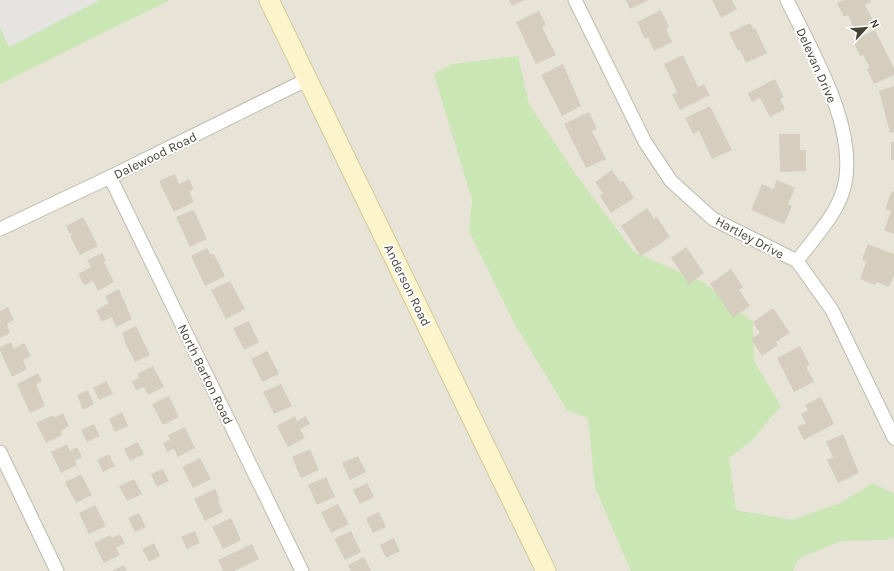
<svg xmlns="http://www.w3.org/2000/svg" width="894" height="571" viewBox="0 0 894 571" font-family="Karla,sans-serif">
<rect width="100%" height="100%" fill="#f4f2e9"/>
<!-- residential -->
<rect fill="#e7e4d7" x="0" y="0" width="894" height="571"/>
<!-- green -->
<g fill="#cae6b4">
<path d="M0,0H170L0,84Z"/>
<path d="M518,56L529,104L577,176L634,252L703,282L753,322L754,361L781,406L750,442L729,458L736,510L792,520L840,503L873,483L894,494V537L885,540L841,541L798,559L793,571H631L595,488L588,418L567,410L514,323L469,231L472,200L434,74L452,64Z"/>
</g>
<!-- parking -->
<path fill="#e5e4e0" d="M0,0H100L9,47L0,28Z"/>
<!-- building -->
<g fill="#d5cebf">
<path d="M509,0H525L512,6Z"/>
<path d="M626,0H649L630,9Z"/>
<path d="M712,0H732L737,9L721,18Z"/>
<path d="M844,0H871V2L865,5L874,22L855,31L848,15L844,17L837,3Z"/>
<path d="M661,10L669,27L666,29L672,42L654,51L648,38L645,39L637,22Z"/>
<path d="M539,11L546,25L542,27L556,55L536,64L516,22Z"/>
<path d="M750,23L753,29L755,28L767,53L746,63L740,50L738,51L729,33Z"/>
<path d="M875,30L894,68V75L874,84L867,69L870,68L863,55L860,56L853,41Z"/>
<path d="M683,55L698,87L704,84L710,95L680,110L672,95L677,92L664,64Z"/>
<path d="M563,64L581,106L562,116L541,75Z"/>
<path d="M775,79L784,97L780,99L785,109L770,117L760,98L752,102L748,93Z"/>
<path d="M894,86V132L890,133L879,91Z"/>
<path d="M710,106L732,150L712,159L699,131L693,134L685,118Z"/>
<path d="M589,112L597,129L592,131L606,159L586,168L564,124Z"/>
<path d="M779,134H800V150H806V171L780,172Z"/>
<rect x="891" y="142" width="3" height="18"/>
<path d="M612,170L620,182L623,181L634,198L611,213L600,196L603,193L595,182Z"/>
<path d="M175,174L179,184L189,179L194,189L189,191L194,202L174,212L159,181Z"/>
<path d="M777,180L795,188L788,204L792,206L784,224L751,210L762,184L773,189Z"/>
<path d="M892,191L894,192V234L884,230L891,211L885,209Z"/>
<path d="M647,208L654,219L657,217L670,237L641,256L621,226Z"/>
<path d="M194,210L207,239L190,247L176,217Z"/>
<path d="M83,217L98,246L80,255L70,236L72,235L71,233L70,234L66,226Z"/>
<path d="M868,244L894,254V275L889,287L877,282L875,285L860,279L866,262L862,259Z"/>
<path d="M686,247L704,273L689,284L671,258Z"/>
<path d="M207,248L210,254H214L225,276L205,286L191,256Z"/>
<path d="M102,253L106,261L104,262L114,282L98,291L93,281L84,285L78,274L91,267L87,260Z"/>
<path d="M731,269L743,287L739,290L750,306L733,318L710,284Z"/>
<path d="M230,281L245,309L226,319L211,290Z"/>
<path d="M119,289L132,319L116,327L112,317L102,322L96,310L109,303L105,296Z"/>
<path d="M8,307L14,320L7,324L10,333L0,338V311Z"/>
<path d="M773,308L790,333L776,342L778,345L762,356L751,339L760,333L753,322Z"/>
<path d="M249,321L259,342L244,350L233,328Z"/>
<path d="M136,326L150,355L135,362L124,341L125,340L122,333Z"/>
<path d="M11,342L14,349L24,343L31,356L23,360L27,369L12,377L0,350V347Z"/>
<path d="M800,346L810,365L806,367L814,382L794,392L777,358Z"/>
<path d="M267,351L279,374L262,382L251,359Z"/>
<path d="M153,366L164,387L148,395L144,387L136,390L132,381L139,378L137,374Z"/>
<path d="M38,373L42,381L36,384L45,406L30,413L17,384Z"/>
<path d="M106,381L113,394L99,400L93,388Z"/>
<path d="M281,384L292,406L274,414L263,392Z"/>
<path d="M88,390L94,404L83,410L77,395Z"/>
<path d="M169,396L179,417L163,425L152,404Z"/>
<path d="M821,397L834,424L804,440L797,427L806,423L801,414L808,410L805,405Z"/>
<path d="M122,412L128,426L115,432L109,419Z"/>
<path d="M63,413L69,426L61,431L62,435L46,443L36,423L53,415L54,418Z"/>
<path d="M295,416L297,421L306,416L310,424L300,429L305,438L288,447L277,426Z"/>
<path d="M94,424L100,436L87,442L81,430Z"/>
<path d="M185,427L195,448L178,457L174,449L167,452L163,443L170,440L168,435Z"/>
<path d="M843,434L859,473L838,483L827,460L833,457L826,442Z"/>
<path d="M138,442L144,454L130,461L124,449Z"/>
<path d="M67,444L70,451L77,447L82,457L75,461L77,465L61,473L51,452Z"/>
<path d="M310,449L319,470L301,478L292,457Z"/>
<path d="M109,454L115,466L103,472L97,460Z"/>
<path d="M358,456L366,472L350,480L342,463Z"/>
<path d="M200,458L211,479L193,488L182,467Z"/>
<path d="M163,469L169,481L157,487L151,474Z"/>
<path d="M81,474L92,495L76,503L65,482Z"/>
<path d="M326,477L335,497L317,505L308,485Z"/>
<path d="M134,479L142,494L127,501L119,486Z"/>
<path d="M367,483L374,497L360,504L353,490Z"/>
<path d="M215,489L220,500L218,501L223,512L205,521L194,499Z"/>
<path d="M338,504L349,524L331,533L321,512Z"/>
<path d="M95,505L106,526L89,534L79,513Z"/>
<path d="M379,512L386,527L373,533L366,519Z"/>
<path d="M139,513L146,527L135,532L128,518Z"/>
<path d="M231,518L241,540L223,549L212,527Z"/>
<path d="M195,531L200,543L187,549L181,537Z"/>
<path d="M351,531L361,552L345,560L334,539Z"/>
<path d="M120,534L125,543L116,548L120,555L104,563L94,543L110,535L112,538Z"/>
<path d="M394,538L400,551L386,558L380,545Z"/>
<path d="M154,543L160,556L149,562L142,549Z"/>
<path d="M252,544L259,559L234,571H223L218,560Z"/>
<path d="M364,557L371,571H351L348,565Z"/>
<path d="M124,565L127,571H112Z"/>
</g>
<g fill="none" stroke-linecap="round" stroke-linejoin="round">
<defs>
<g id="street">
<path d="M575,0L645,142L671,181L713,219L797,261L832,310L894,438"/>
<path d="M787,0C812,52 861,132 843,191C835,217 813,239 797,261"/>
<path d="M110,177L302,571"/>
<path d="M0,229L110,177L308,79"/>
<path d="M0,452L57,571"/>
</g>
<path id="secondary" d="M269,0L546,571"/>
</defs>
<!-- street casing -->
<use href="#street" stroke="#bfbaac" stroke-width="15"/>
<!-- secondary casing -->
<use href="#secondary" stroke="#d1c89b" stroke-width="21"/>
<!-- street -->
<use href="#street" stroke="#fff" stroke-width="13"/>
<!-- secondary -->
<use href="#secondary" stroke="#fcf5cb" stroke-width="19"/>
</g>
<g text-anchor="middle" stroke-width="4" stroke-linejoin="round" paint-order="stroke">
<!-- street labels -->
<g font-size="13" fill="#474338" stroke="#fff">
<text transform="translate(817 65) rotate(66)" y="5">Delevan Drive</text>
<text transform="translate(155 155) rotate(-26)" y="5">Dalewood Road</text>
<text transform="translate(750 237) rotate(28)" y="5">Hartley Drive</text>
<text transform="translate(408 285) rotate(64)" y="5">Anderson Road</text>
<text transform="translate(206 374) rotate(64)" y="5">North Barton Road</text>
</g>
</g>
<!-- north arrow -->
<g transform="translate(866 28) rotate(64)" stroke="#ffffff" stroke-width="3" paint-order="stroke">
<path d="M0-3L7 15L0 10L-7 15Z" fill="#474338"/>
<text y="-6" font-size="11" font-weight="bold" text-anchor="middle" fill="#474338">N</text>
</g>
</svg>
